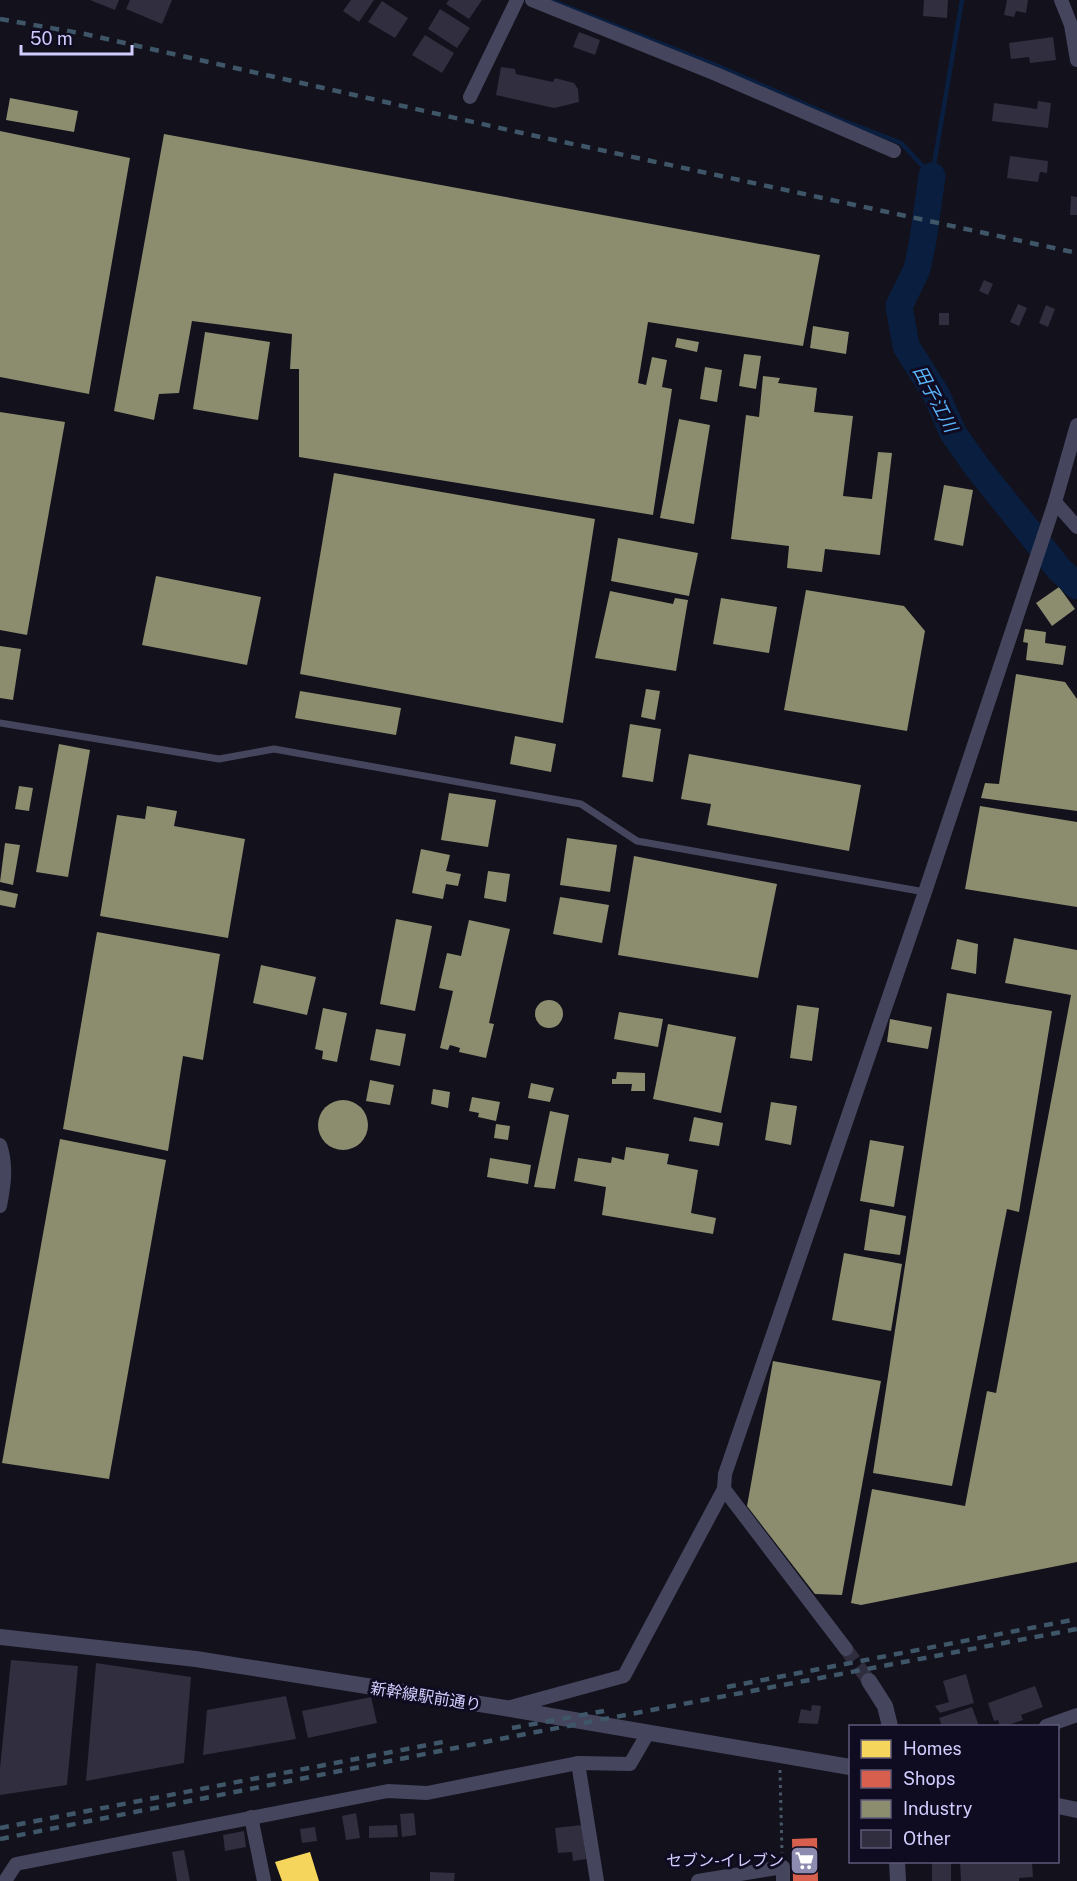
<svg xmlns="http://www.w3.org/2000/svg" width="1077" height="1881" viewBox="0 0 1077 1881" font-family="'Public Sans','Noto Sans JP',sans-serif">
<rect width="100%" height="100%" fill="#12111c"/>
<!-- homes -->
<path fill="#f6d55c" d="M310,1852L319,1881H282L275,1862Z"/>
<!-- shops -->
<path fill="#d6604d" d="M817,1838L818,1881H793L792,1839Z"/>
<!-- industry -->
<g fill="#8c8c6e">
<path d="M10,98L78,111L74,132L6,120Z"/>
<path d="M0,131L130,158L89,394L0,377Z"/>
<path d="M164,134L820,255L803,346L648,322L638,383L646,385L652,357L667,360L662,387L672,389L653,515L299,457V369H290L292,334L192,321L179,393L159,394L154,420L114,411Z"/>
<path d="M813,326L849,332L846,354L810,348Z"/>
<path d="M205,332L270,342L258,420L193,409Z"/>
<path d="M677,338L699,342L697,352L675,347Z"/>
<path d="M744,354L761,356L756,389L739,386Z"/>
<path d="M705,367L722,370L717,402L700,399Z"/>
<path d="M763,376L780,378L778,383L817,388L814,412L853,416L843,496L872,499L878,452L892,453L880,555L825,549L822,572L787,568L789,546L731,539L746,415L759,417Z"/>
<path d="M0,412L65,422L27,635L0,630Z"/>
<path d="M679,419L710,425L694,524L660,518Z"/>
<path d="M334,473L595,519L563,723L300,674Z"/>
<path d="M944,485L973,490L963,546L934,540Z"/>
<path d="M618,538L698,553L689,596L611,581Z"/>
<path d="M156,576L261,597L247,665L142,645Z"/>
<path d="M1059,587L1075,609L1052,626L1036,603Z"/>
<path d="M806,590L904,606L925,631L907,731L784,710Z"/>
<path d="M610,591L673,604L675,598L688,600L676,671L595,658Z"/>
<path d="M721,598L777,607L769,653L713,644Z"/>
<path d="M1025,629L1046,632L1045,643L1066,646L1063,665L1026,660L1028,643L1023,642Z"/>
<path d="M0,646L21,649L13,700L0,698Z"/>
<path d="M1016,674L1065,682L1077,699V811L981,798L985,783L999,784Z"/>
<path d="M646,689L660,691L655,720L641,717Z"/>
<path d="M300,691L401,708L396,735L295,718Z"/>
<path d="M630,724L661,729L653,782L622,777Z"/>
<path d="M515,736L556,744L551,772L510,764Z"/>
<path d="M59,744L90,750L68,877L36,872Z"/>
<path d="M689,754L861,785L849,851L707,825L711,804L681,799Z"/>
<path d="M19,786L33,788L29,811L15,809Z"/>
<path d="M449,793L496,800L488,847L441,840Z"/>
<path d="M147,806L177,811L174,826L245,839L228,938L100,916L117,815L145,819Z"/>
<path d="M980,806L1077,822V907L965,889Z"/>
<path d="M567,838L617,845L610,892L560,885Z"/>
<path d="M5,843L20,845L13,885L0,882Z"/>
<path d="M421,849L450,855L446,871L461,874L458,886L446,884L443,899L412,893Z"/>
<path d="M634,856L777,884L758,978L618,955Z"/>
<path d="M488,871L510,874L506,902L484,898Z"/>
<path d="M0,890L18,894L15,908L0,905Z"/>
<path d="M560,897L609,905L602,943L553,934Z"/>
<path d="M396,919L432,926L415,1011L380,1004Z"/>
<path d="M469,920L510,929L489,1023L494,1024L486,1058L459,1052L460,1048L450,1045L448,1050L440,1048L453,991L439,988L447,953L461,956Z"/>
<path d="M97,932L220,954L203,1060L183,1056L168,1151L63,1129Z"/>
<path d="M1014,938L1077,950V1562L861,1605L851,1603L872,1489L965,1506L987,1391L996,1393L1071,995L1005,983Z"/>
<path d="M957,939L978,944L976,974L951,969Z"/>
<path d="M261,965L316,977L307,1015L253,1003Z"/>
<path d="M947,993L1052,1011L1019,1212L1007,1209L952,1486L873,1473Z"/>
<circle cx="549" cy="1014" r="14"/>
<path d="M797,1005L819,1008L812,1061L790,1058Z"/>
<path d="M323,1008L347,1013L337,1062L322,1059L323,1051L315,1049Z"/>
<path d="M619,1012L663,1019L658,1047L614,1039Z"/>
<path d="M890,1019L932,1027L928,1049L887,1042Z"/>
<path d="M668,1024L736,1037L721,1113L653,1099Z"/>
<path d="M376,1029L406,1034L400,1066L370,1060Z"/>
<path d="M617,1072L645,1073V1091H631L632,1084H612V1079H616Z"/>
<path d="M370,1080L394,1085L390,1105L366,1101Z"/>
<path d="M531,1083L554,1088L550,1102L528,1098Z"/>
<path d="M433,1089L450,1092L448,1108L431,1104Z"/>
<path d="M472,1097L500,1102L496,1121L478,1117L479,1113L469,1111Z"/>
<circle cx="343" cy="1125" r="25"/>
<path d="M771,1102L797,1106L791,1145L765,1140Z"/>
<path d="M550,1111L569,1115L555,1189L534,1187Z"/>
<path d="M694,1117L723,1123L719,1146L689,1141Z"/>
<path d="M496,1124L510,1126L508,1140L494,1138Z"/>
<path d="M60,1139L166,1160L109,1479L2,1463Z"/>
<path d="M870,1140L904,1146L894,1207L860,1201Z"/>
<path d="M626,1147L669,1154L667,1164L698,1170L691,1213L716,1218L713,1234L602,1215L606,1187L574,1181L578,1158L611,1163L612,1157L624,1160Z"/>
<path d="M490,1158L531,1165L528,1184L487,1177Z"/>
<path d="M870,1209L906,1216L900,1255L864,1250Z"/>
<path d="M844,1253L902,1264L891,1331L832,1320Z"/>
<path d="M773,1361L881,1381L842,1595L815,1594L747,1506Z"/>
</g>
<g fill="none" stroke-linecap="round" stroke-linejoin="round">
<!-- stream -->
<g stroke="#0a1f40" stroke-width="4.5">
<path d="M550,0L718,66L839,119L901,143L932,176"/>
<path d="M932,176L962,0"/>
</g>
<!-- river -->
<path stroke="#0a1f40" stroke-width="27" d="M932,176L923,240L917,269L899,306L906,346L936,394L953,433L977,467L1059,569L1077,586"/>
</g>
<!-- building -->
<g fill="#302e3f">
<path d="M90,0H119L115,10Z"/>
<path d="M130,0H172L162,24L126,9Z"/>
<path d="M351,0H374L359,22L343,11Z"/>
<path d="M449,0H482L469,19L446,4Z"/>
<path d="M924,0H948L947,18L923,16Z"/>
<path d="M1007,0H1028L1026,13L1016,11L1014,17L1004,15Z"/>
<path d="M382,1L408,18L395,38L368,22Z"/>
<path d="M440,9L470,28L457,48L428,29Z"/>
<path d="M579,32L600,40L595,55L573,47Z"/>
<path d="M425,35L454,53L442,73L412,55Z"/>
<path d="M1053,37L1056,60L1030,63L1029,57L1011,59L1009,43Z"/>
<path d="M501,67L515,69L516,74L553,82L555,78L574,83L578,89L579,102L554,108L496,95Z"/>
<path d="M1038,101L1051,103L1048,128L992,121L994,103L1037,109Z"/>
<path d="M1010,156L1048,161L1047,173L1040,172L1038,182L1007,178Z"/>
<path d="M1071,196L1077,197V215H1070Z"/>
<path d="M984,280L993,284L988,295L979,291Z"/>
<path d="M1018,304L1027,308L1019,326L1010,322Z"/>
<path d="M1046,305L1055,309L1048,327L1039,323Z"/>
<rect x="939" y="313" width="10" height="12"/>
<path d="M11,1660L78,1666L67,1785L0,1795V1768Z"/>
<path d="M96,1663L191,1677L184,1763L86,1781Z"/>
<path d="M966,1674L974,1703L940,1713L935,1706L949,1702L943,1681Z"/>
<path d="M1035,1686L1043,1707L1021,1715L1023,1720L1005,1726H1000L998,1720L994,1721L988,1703Z"/>
<path d="M286,1696L296,1739L203,1755L207,1710Z"/>
<path d="M371,1697L377,1723L308,1738L302,1711Z"/>
<path d="M812,1705L821,1706L818,1724L798,1723L801,1709L811,1711Z"/>
<path d="M972,1707L979,1726H942L939,1718Z"/>
<path d="M356,1813L360,1838L346,1840L342,1816Z"/>
<path d="M414,1813L416,1835L402,1837L400,1814Z"/>
<path d="M397,1825L398,1837L369,1838V1826Z"/>
<path d="M582,1825L586,1859L573,1861L572,1852L558,1853L555,1828Z"/>
<path d="M315,1827L317,1841L302,1843L300,1829Z"/>
<path d="M244,1831L246,1847L225,1851L223,1835Z"/>
<path d="M184,1850L190,1881H177L172,1852Z"/>
<path d="M960,1862H1032L1033,1877L1019,1878V1881H961Z"/>
<rect x="932" y="1863" width="19" height="18"/>
<path d="M430,1872L455,1873L454,1881H430Z"/>
</g>
<g fill="none" stroke-linecap="round" stroke-linejoin="round">
<!-- minor-tunnel -->
<path stroke="#2f2d3e" stroke-width="14" stroke-dasharray="14 7" stroke-linecap="butt" d="M846,1649L869,1681"/>
<!-- path -->
<path stroke="#475866" stroke-width="3" stroke-dasharray="3 4.5" stroke-linecap="butt" d="M780,1770L782,1853"/>
<!-- service -->
<path stroke="#45455e" stroke-width="7" d="M0,723L219,759L274,749L581,804L637,841L925,892"/>
<!-- minor -->
<g stroke="#45455e" stroke-width="14">
<path d="M532,0L716,74L894,151"/>
<path d="M1061,0L1071,25L1077,60"/>
<path d="M470,97L517,0"/>
<path d="M1055,502L1077,527"/>
<path d="M0,1145C7,1166 4,1185 0,1206"/>
<path d="M846,1649L724,1489L725,1474L925,892L1055,502L1077,425"/>
<path d="M507,1708L624,1676L724,1489"/>
<path d="M1046,1726L1077,1715"/>
<path d="M578,1763L597,1881"/>
<path d="M251,1817L264,1881"/>
<path d="M5,1881L16,1864L388,1791L427,1793L578,1763L630,1764L648,1733"/>
<path d="M698,1881L783,1867V1881"/>
</g>
<!-- tertiary -->
<g stroke="#45455e" stroke-width="16">
<path d="M0,1637L196,1659L505,1708L850,1767"/>
<path d="M869,1681L885,1706L890,1726"/>
<path d="M1058,1806L1077,1810"/>
<path d="M897,1862L898,1881"/>
</g>
<!-- rail -->
<g stroke="#3e5667" stroke-width="4.5" stroke-dasharray="9 8" stroke-linecap="butt">
<path d="M0,19L85,34L522,133L1077,253"/>
<path d="M727,1687L1077,1619"/>
<path d="M512,1728L604,1711"/>
<path d="M0,1828L448,1741"/>
<path d="M0,1839L510,1737L1077,1629"/>
</g>
</g>
<!-- icons -->
<defs>
<symbol id="supermarket-square" viewBox="-11 -11 22 22"><rect x="-9" y="-9" width="18" height="18" rx="4" fill="#8e8bb0" stroke="#0f0c21"/><path d="M-6-5.5h2.5l.6 2H6L4.5 2H-2.5L-4.4-4H-6ZM-1.5 3.2a1.3 1.3 0 1 0 .1 0ZM3 3.2a1.3 1.3 0 1 0 .1 0Z" fill="#fff"/></symbol>
</defs>
<g fill-rule="evenodd">
<use href="#supermarket-square" x="788" y="1844" width="33" height="33"/>
</g>
<g text-anchor="middle" stroke-width="6" stroke-linejoin="round" paint-order="stroke">
<!-- street labels -->
<g font-size="16" fill="#d1cdff" stroke="#0f0c21">
<text transform="translate(426 1696) rotate(9)" y="6">新幹線駅前通り</text>
</g>
<!-- poi labels -->
<g font-size="16" fill="#d1cdff" stroke="#0f0c21" text-anchor="end">
<text x="784" y="1866">セブン-イレブン</text>
</g>
<!-- water labels -->
<g font-size="18" font-style="italic" fill="#5bb8ff" stroke="#0f0c21">
<text transform="translate(935 399) rotate(62)" y="6">田子江川</text>
</g>
</g>
<!-- legend -->
<rect x="849" y="1725" width="210" height="138" fill="#0f0c21" stroke="#5d597a" stroke-width="1.5"/>
<rect x="861" y="1740" width="30" height="18" fill="#f6d55c" stroke="#5d597a" stroke-width="1.5"/>
<text x="903" y="1755" font-size="18" fill="#d1cdff">Homes</text>
<rect x="861" y="1770" width="30" height="18" fill="#d6604d" stroke="#5d597a" stroke-width="1.5"/>
<text x="903" y="1785" font-size="18" fill="#d1cdff">Shops</text>
<rect x="861" y="1800" width="30" height="18" fill="#8c8c6e" stroke="#5d597a" stroke-width="1.5"/>
<text x="903" y="1815" font-size="18" fill="#d1cdff">Industry</text>
<rect x="861" y="1830" width="30" height="18" fill="#302e3f" stroke="#5d597a" stroke-width="1.5"/>
<text x="903" y="1845" font-size="18" fill="#d1cdff">Other</text>
<!-- scale -->
<path d="M21 45v9h111v-9" fill="none" stroke="#d1cdff" stroke-width="3"/>
<text x="30" y="45" font-size="18" fill="#d1cdff" stroke="#0f0c21" stroke-width="4.5" paint-order="stroke">50 m</text>
</svg>
